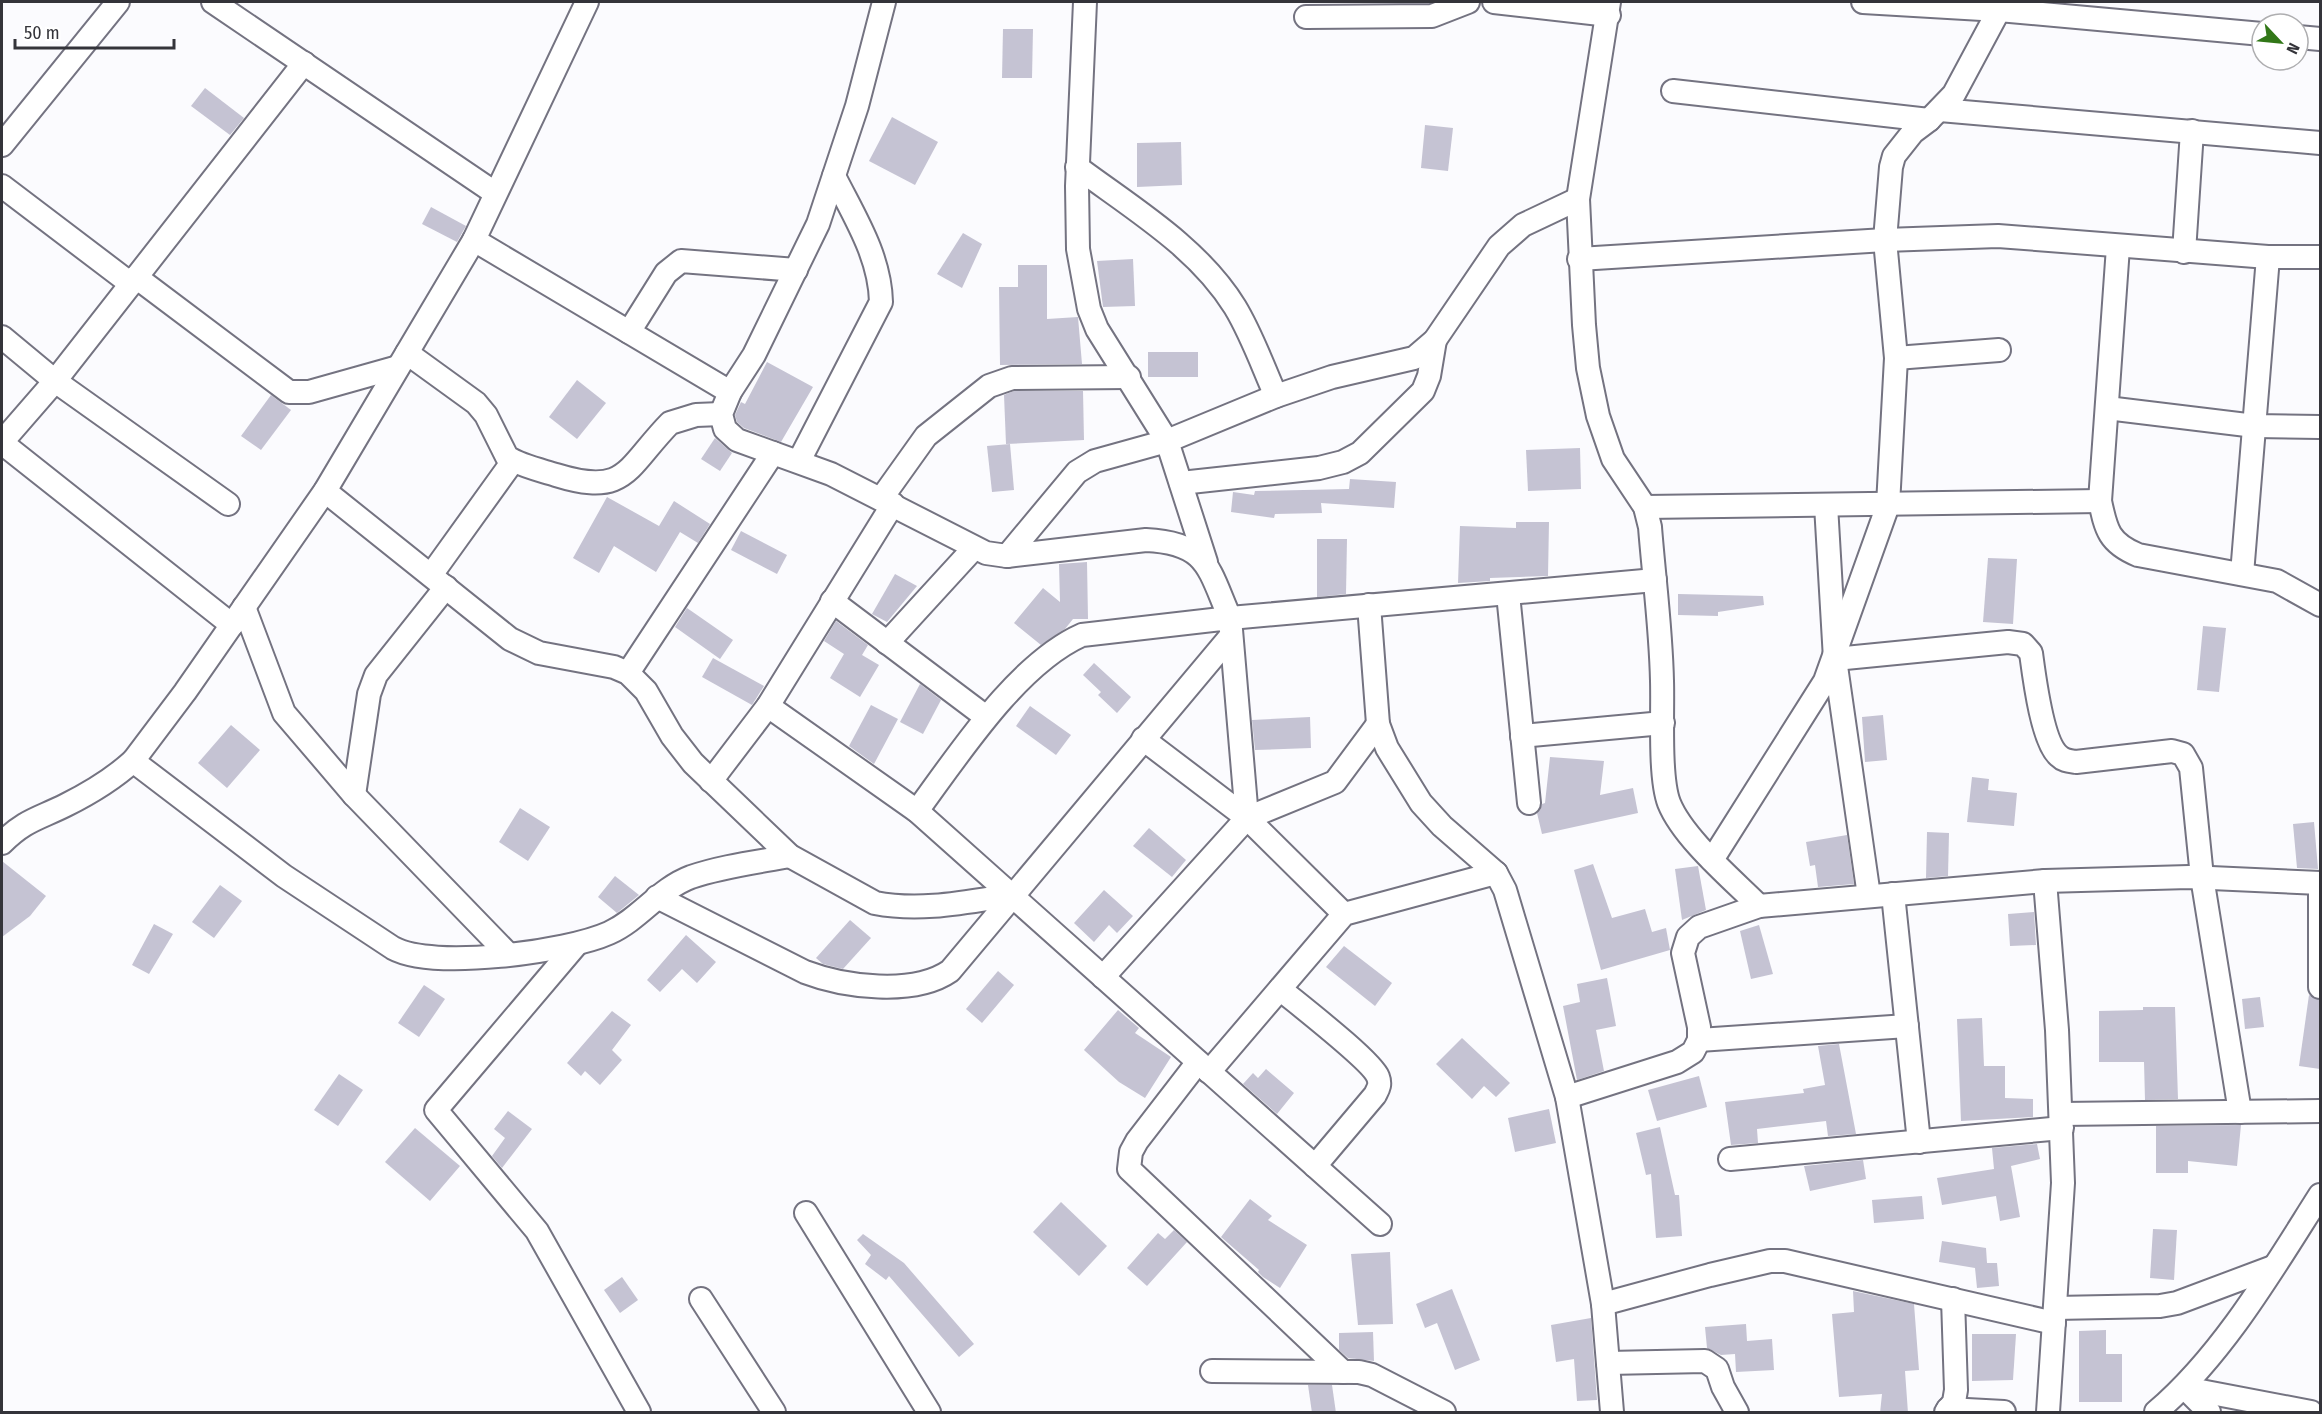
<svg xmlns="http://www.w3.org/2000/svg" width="2322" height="1414" viewBox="0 0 2322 1414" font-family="'Fira Sans Condensed',sans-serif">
<rect width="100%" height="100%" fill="#fbfbfe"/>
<!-- building -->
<g fill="#c5c3d3">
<path d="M1003,29H1033L1032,78H1002Z"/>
<path d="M205,88L244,118L230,135L191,106Z"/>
<path d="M892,117L938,142L915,185L869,161Z"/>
<path d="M1425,125L1453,128L1448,171L1421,168Z"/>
<path d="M1181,142L1182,185L1137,187V143Z"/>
<path d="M431,207L466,226L457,242L422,224Z"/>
<path d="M963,233L982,244L962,288L937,274Z"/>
<path d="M1133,259L1135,306L1103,307L1097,261Z"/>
<path d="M1018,265H1047V319L1078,317L1082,364L1000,365L999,287H1018Z"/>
<rect x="1148" y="352" width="50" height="25"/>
<path d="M767,362L813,387L781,442L744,428L737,422L735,415L741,402L745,404Z"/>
<path d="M577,380L606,403L577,439L549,417Z"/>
<path d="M1014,391H1083L1084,440L1006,444L1004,395Z"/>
<path d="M271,395L291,410L261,450L241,436Z"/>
<path d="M715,438L732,453L720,471L701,459Z"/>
<path d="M1010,444L1014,490L992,492L987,446Z"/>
<path d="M1580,448L1581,489L1528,491L1526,450Z"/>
<path d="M1350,479L1396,482L1394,508L1321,503L1322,513L1275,514L1274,518L1231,512L1233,492L1254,495L1255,491L1349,489Z"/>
<path d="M607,497L659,526L674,501L710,524L698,543L680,532L656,572L614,546L599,573L573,558Z"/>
<path d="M1516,522H1549L1548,576L1490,578V581L1458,583L1460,526L1516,528Z"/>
<path d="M741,531L787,555L777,574L731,550Z"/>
<path d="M1317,539H1347L1346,594L1317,597Z"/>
<path d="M1988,558L2017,559L2013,624L1983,622Z"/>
<path d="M1087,562L1088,619H1073L1065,629L1041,645L1014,623L1043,588L1060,602L1059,564Z"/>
<path d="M895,574L917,586L887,622L872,614Z"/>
<path d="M1678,594L1763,596L1764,605L1718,612V616L1678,615Z"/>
<path d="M687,608L733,640L720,659L675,627Z"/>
<path d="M836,621L868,645L862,655L879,665L860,697L830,678L844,654L824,641Z"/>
<path d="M2203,626L2226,628L2219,692L2197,690Z"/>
<path d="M713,658L764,686L752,705L702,677Z"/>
<path d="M1094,663L1131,697L1117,713L1098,695L1101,692L1083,675Z"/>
<path d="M920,684L941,700L923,734L900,722Z"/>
<path d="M871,705L898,719L874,764L849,746Z"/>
<path d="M1030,706L1071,735L1056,755L1016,726Z"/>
<path d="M1883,715L1887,760L1865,762L1862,717Z"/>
<path d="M1310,717L1311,748L1255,750L1252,720Z"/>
<path d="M231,725L260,750L227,788L198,763Z"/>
<path d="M1550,757L1604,761L1600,795L1633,788L1638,813L1542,834L1537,813L1542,804L1545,803Z"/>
<path d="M1972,777L1989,779L1988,790L2017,793L2014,826L1967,822Z"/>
<path d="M520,808L550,827L528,861L499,842Z"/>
<path d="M2314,822L2318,869L2297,868L2293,824Z"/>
<path d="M1149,828L1186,860L1172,877L1133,846Z"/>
<path d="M1927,832L1949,833L1948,876L1926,878Z"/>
<path d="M1847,835L1854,884L1818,887L1815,865L1810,866L1806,842Z"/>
<path d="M2,861L46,896L30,916L2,937Z"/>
<path d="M1593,864L1612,918L1645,909L1652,932L1666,928L1670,950L1601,970L1574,870Z"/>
<path d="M1698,866L1706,910L1682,920L1675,869Z"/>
<path d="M615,876L639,895L617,913L598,897Z"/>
<path d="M220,885L242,901L214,938L192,922Z"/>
<path d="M1104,890L1133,916L1117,933L1109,925L1094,942L1074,923Z"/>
<path d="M2034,912L2036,945L2010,946L2008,914Z"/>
<path d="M850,920L871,938L843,969L823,964L816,958Z"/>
<path d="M154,924L173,934L149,974L132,965Z"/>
<path d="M1759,925L1773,974L1751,979L1740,931Z"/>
<path d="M686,935L716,962L697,983L682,969L660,992L647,980Z"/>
<path d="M1344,946L1392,983L1375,1006L1326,967Z"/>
<path d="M998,971L1014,985L982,1023L966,1009Z"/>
<path d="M1607,978L1616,1026L1596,1030L1604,1071L1577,1080L1563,1006L1580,1002L1577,984Z"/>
<path d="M424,985L445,999L419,1037L398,1023Z"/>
<path d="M2309,995L2320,1000V1069L2299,1066Z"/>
<path d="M2260,997L2264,1027L2245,1029L2242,999Z"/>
<path d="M2143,1007H2175L2178,1099L2145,1100L2144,1062H2099V1011L2143,1010Z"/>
<path d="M1118,1010L1139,1028L1135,1033L1171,1057L1145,1098L1119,1082L1084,1050Z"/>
<path d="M612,1011L631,1025L612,1050L622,1060L600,1085L585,1071L581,1076L567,1063Z"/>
<path d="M1982,1018L1984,1066H2005V1098L2033,1099V1117L1961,1121L1957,1019Z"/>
<path d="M1462,1038L1510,1083L1496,1097L1484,1086L1472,1099L1436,1064Z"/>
<path d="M1839,1044L1856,1134L1828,1136L1826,1121L1757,1129L1758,1143L1731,1145L1725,1102L1804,1093L1803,1089L1825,1085L1818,1046Z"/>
<path d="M1266,1069L1294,1093L1277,1114L1243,1084L1253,1073L1258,1078Z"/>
<path d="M339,1074L363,1090L338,1126L314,1110Z"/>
<path d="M1699,1076L1707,1107L1657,1121L1648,1090Z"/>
<path d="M1549,1109L1556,1143L1515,1152L1508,1118Z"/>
<path d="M508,1111L532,1129L502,1168L492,1156L505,1138L494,1129Z"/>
<path d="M2241,1125L2237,1166L2188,1161V1173H2156V1126Z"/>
<path d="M1660,1127L1675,1195H1679L1682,1236L1656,1238L1651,1174L1646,1175L1636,1133Z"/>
<path d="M415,1128L460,1166L430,1201L385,1162Z"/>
<path d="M2037,1144L2040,1159L2011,1166L2020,1217L2000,1221L1996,1196L1942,1205L1937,1178L1994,1169L1992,1148Z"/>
<path d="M1863,1160L1866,1179L1810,1191L1804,1166Z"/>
<path d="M1922,1196L1924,1219L1874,1223L1872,1200Z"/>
<path d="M1250,1199L1272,1216L1268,1220L1307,1245L1280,1288L1263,1277L1258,1272L1259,1270L1221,1237Z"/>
<path d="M1061,1202L1107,1246L1079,1276L1033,1232Z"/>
<path d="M2153,1229L2177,1230L2174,1280L2150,1278Z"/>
<path d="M1174,1230L1187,1242L1147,1286L1127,1268L1158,1233L1165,1239Z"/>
<path d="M863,1234L904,1263L974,1344L959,1357L889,1276L886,1280L865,1264L871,1255L857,1240Z"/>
<path d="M1942,1241L1986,1248L1987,1263H1997L1999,1286L1977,1288L1975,1268L1939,1262Z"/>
<path d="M1390,1252L1393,1324L1358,1325L1351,1254Z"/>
<path d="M622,1277L638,1300L620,1313L604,1290Z"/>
<path d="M1452,1289L1480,1360L1455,1370L1437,1323L1425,1328L1416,1304Z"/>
<path d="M1853,1291L1914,1304L1919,1370L1905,1371L1908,1413H1880L1882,1394L1839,1397L1832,1314L1854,1312Z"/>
<path d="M1591,1318L1597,1400L1577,1401L1574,1359L1556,1362L1551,1325Z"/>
<path d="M1746,1324L1747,1341L1772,1339L1774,1370L1736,1372L1735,1354L1721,1355L1707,1348L1705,1327Z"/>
<path d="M2106,1330V1354H2122V1402H2079V1331Z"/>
<path d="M1373,1332L1374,1361L1348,1358L1339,1350V1333Z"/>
<path d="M1972,1334H2016L2013,1380L1972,1381Z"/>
<path d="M1308,1385H1332L1336,1413H1312Z"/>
</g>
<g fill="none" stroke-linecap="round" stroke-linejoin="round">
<defs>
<g id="minor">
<path d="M213,2L495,193"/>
<path d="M884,2L857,106L818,224L754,355L730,392L721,414L725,429L737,440L831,474L986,553L1007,556L1146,540C1208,543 1208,568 1230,618L1655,580"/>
<path d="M1085,2L1077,186L1078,249L1089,309L1097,329L1167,441L1206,562"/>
<path d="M1494,2L1609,15"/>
<path d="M1609,2L1578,199L1584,325L1588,368L1598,416L1613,459L1645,507L1650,527C1654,578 1661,630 1662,681C1663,711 1659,777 1669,803C1683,838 1732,879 1759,906"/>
<path d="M1863,2L1999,10L2262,34"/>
<path d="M1306,17L1432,16L1468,2"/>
<path d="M2298,37L2320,39"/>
<path d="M1673,91L1929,120"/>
<path d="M1940,110L2320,143"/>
<path d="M2,145L118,2"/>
<path d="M1077,167C1132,208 1198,247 1235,307C1252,335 1263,367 1276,396"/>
<path d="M2,186L131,284"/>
<path d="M474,240L730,392"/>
<path d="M2118,247L2100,501C2106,530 2109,543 2138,555L2277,581L2320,605"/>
<path d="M2184,252L2192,131"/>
<path d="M1579,259L1885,240L1998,236L2268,257H2320"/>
<path d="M136,277L289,392H309L398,367"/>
<path d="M629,332L666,273L681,261L796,270"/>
<path d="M2,337L55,381L228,504"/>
<path d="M407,353L476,403L486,415L507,457C521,466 540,470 556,475C627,497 626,468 670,423L696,415L721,414"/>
<path d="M1896,358L1999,350"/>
<path d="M2107,408L2255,426L2320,427"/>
<path d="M2,442L55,381L304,63"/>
<path d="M2,443L232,625"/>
<path d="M799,461L881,302C880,256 854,216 834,176"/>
<path d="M1181,483L1319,468L1343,462L1360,453L1423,391L1429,376L1435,340"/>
<path d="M325,491L510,639L539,653L614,667L628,673L646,691L672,736L693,763L790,856L875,903C921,912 966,902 1012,895"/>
<path d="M881,499L926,436L989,386L1012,378L1129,377"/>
<path d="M1826,505L1835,659L1869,896"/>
<path d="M1645,507L2100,501"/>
<path d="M1007,556L1077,472L1095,461L1167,441L1276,396L1332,377L1414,358L1435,340L1499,246L1523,225L1578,199"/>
<path d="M2242,574L2268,257"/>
<path d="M431,575L513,461"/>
<path d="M1508,594L1529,803"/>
<path d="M832,601L986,717"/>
<path d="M1369,605L1378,724L1387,748L1421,803L1442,826L1496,873L1505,890L1567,1097L1603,1304L1612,1412"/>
<path d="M244,607L284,713L354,795L507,953"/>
<path d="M887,643L974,548"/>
<path d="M1835,659L2008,642L2023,644L2031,653C2034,675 2042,742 2059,756C2064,761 2069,761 2076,762L2172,751L2183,754L2191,768L2202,877L2240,1112"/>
<path d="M628,673L773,453"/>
<path d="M768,706L917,811L1380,1224"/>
<path d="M1522,736L1663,723"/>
<path d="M1143,739L1247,818"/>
<path d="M133,761L284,876L393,948C433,970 567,952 609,933C640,919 659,889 691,877C723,866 758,862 790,856"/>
<path d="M711,781L768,706L893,504"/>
<path d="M354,795L369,694L376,675L446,587"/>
<path d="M917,811C959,754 1017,664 1082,635L1230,618L1247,818L1344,914"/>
<path d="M2,843C25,820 38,819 66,805C90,793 113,779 133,761L185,692L325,491L474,240L587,2"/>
<path d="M1712,860L1825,681L1888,505L1896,358L1885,240L1891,167L1894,156L1913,132L1929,120L1954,94L1999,10L2001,2"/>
<path d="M2045,881L2057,1030L2063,1183L2048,1412"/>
<path d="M2320,883V987"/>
<path d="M1893,894L1919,1142"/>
<path d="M657,897L805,972C844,987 914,996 950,971L1230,637"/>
<path d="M576,945L436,1110L537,1231L639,1412"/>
<path d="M1103,977L1247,818L1335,782L1378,724"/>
<path d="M1280,989C1298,1004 1372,1061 1378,1077C1381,1085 1378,1089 1375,1095L1315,1166"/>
<path d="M1699,1040L1907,1026"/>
<path d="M1198,1062L1137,1141L1131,1152L1129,1169L1343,1372"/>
<path d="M1209,1072L1344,914L1496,873"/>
<path d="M1567,1097L1677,1062L1693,1052L1699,1040V1027L1683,953L1688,937L1699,927L1759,906L2045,881L2189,877L2320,883"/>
<path d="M2061,1114L2320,1111"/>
<path d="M1730,1159L2062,1128"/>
<path d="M806,1213L929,1412"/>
<path d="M701,1299L774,1412"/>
<path d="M1603,1304L1710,1275L1770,1261H1785L2054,1323"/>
<path d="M2055,1308L2160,1306L2177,1303L2273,1267"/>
<path d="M1608,1363L1705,1361L1717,1369L1723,1387L1737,1412"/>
<path d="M1212,1371L1359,1372L1372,1375L1444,1412"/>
<path d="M2185,1388L2311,1412"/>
<path d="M2185,1388L2209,1412"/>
<path d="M1948,1409L2004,1412"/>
<path d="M1946,1412L1954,1402L1956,1390L1953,1299"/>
<path d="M2156,1412C2223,1355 2273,1269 2320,1195"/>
</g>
</defs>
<!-- minor casing -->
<use href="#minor" stroke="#747381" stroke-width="26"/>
<!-- minor -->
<use href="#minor" stroke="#fff" stroke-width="22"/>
</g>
<!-- border -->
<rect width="2322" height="1414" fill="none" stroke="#34343a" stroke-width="6"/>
<!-- north arrow -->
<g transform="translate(2280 42) rotate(116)"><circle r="28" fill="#ffffff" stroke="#aeaeb0" stroke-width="1.5"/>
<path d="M0-4.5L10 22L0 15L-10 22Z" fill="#327718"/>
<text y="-9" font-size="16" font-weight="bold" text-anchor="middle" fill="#34343a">N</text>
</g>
<!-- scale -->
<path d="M15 39v9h159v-9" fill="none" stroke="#34343a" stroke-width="3"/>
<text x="24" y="39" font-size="18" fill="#34343a" stroke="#ffffff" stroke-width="4.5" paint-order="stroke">50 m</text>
</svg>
